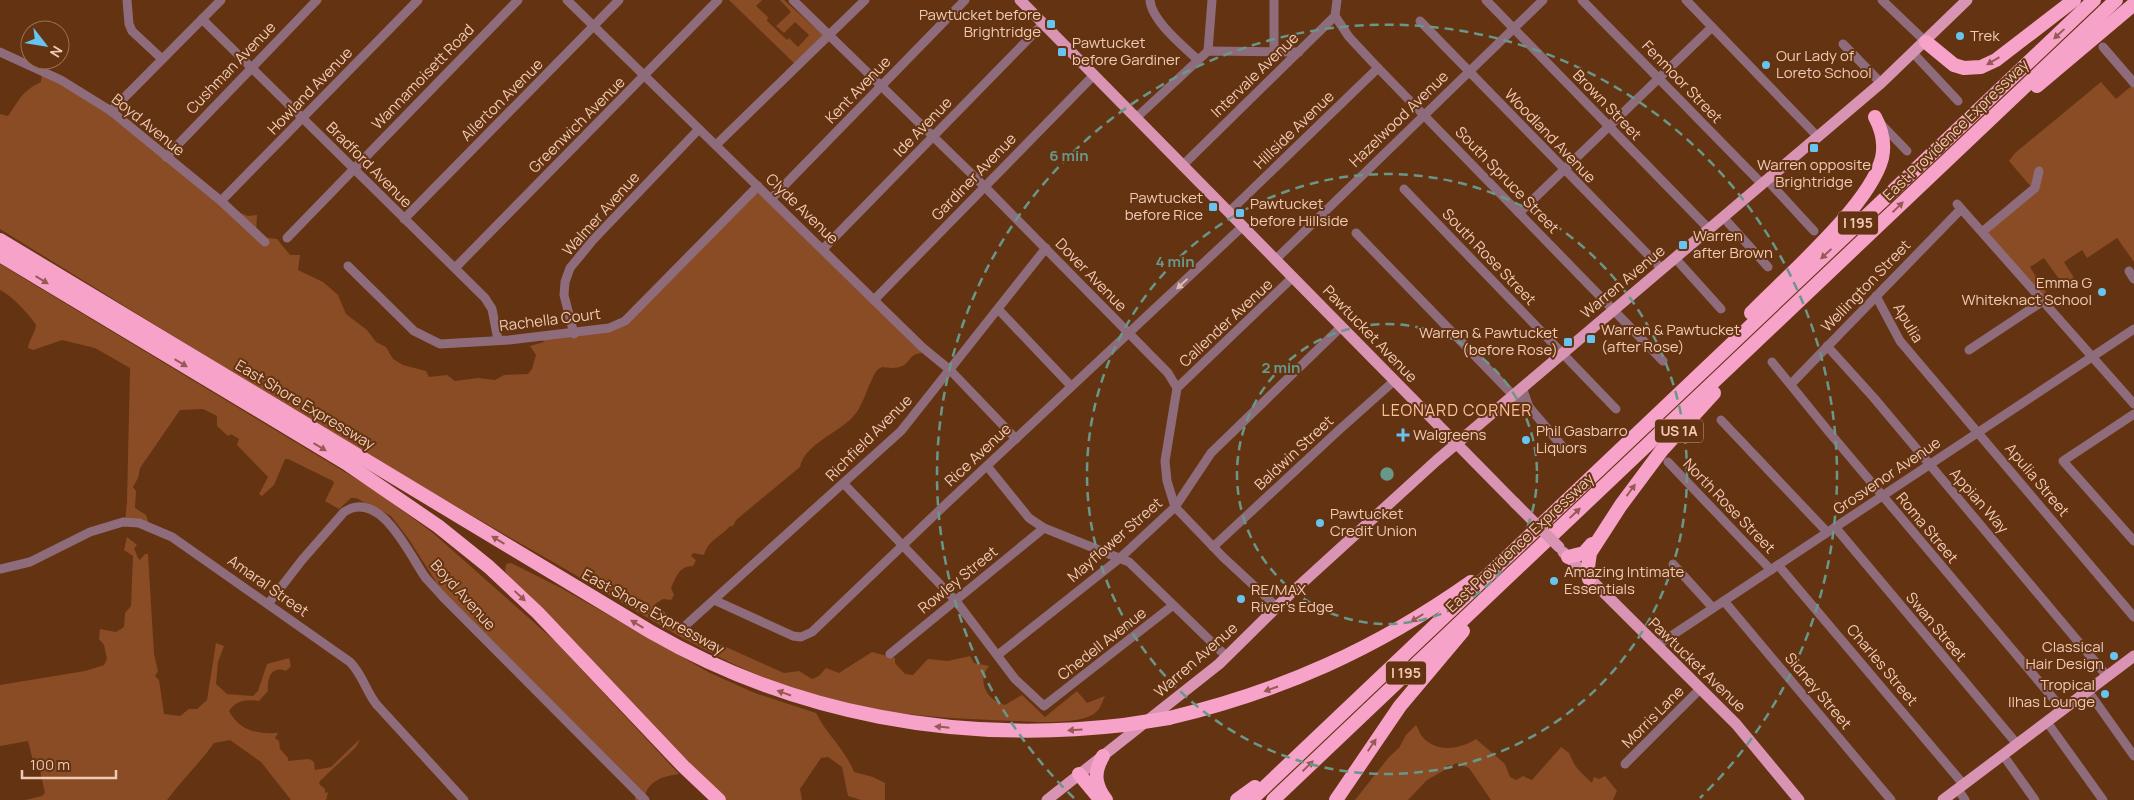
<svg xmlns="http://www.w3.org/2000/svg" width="2134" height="800" viewBox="0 0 2134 800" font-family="Manrope,sans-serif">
<rect width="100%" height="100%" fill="#643312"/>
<!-- green -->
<g fill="#8a4c25">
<path d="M729,0H762L756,6L768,17L767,21L787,40L789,38L798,47L809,35L795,22L784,33L776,26L791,12L780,0H784L823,35L795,64Z"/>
<path d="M42,72L68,84L238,212L248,216L257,215L256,232L262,237L277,239L290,255H300L298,270L323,282L338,295L346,314L367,330L376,342L386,347L393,359L403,365L426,371L429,377L447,375L455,381L478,378L495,380L504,375L528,374L532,369L536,355L530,346L544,342L542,339L625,324L756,189L922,353C903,354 915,372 882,367L877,370C867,385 864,406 852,418C835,434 804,446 800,467L736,520L733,526H730C721,537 708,540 704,555L693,553L691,556L696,560L693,566C679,566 676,577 671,588L674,595L671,600L663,599L655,604L683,628L784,673L799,671L812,679L819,676L826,668L839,673L872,652L895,658V663L905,674L913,675L928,659L948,661L970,656L974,663L989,666C976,682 987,700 1005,705L1022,695L1045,717L1077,691L1087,703L1105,696C1102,702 1101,708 1096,712C1083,725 1035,722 1017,721C935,718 861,714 783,685C699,654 624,602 546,558C361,453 181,341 0,229V114L8,116C20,99 22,91 41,82Z"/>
<path d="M2101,82L2116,99L2134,84V262L2117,238L2087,258L2082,250L2064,262L2074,278L2064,286L2044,258L2030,267L2046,292L2040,298L1982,232L2033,189L2009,161L2015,153Z"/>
<path d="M0,264L373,489L433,533L555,641L679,774C664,776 645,781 645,800H635V796L447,599L408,538L391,516L356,498H351L339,509L325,501L334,483L333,481L288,459H285L274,485L262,496L259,494L268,477L237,445L239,439L231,434L228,436L217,426V416L203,409L180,410L140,468L138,478L133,487L136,491L135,508L146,515L149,524L125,522L127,502L130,368L95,348L62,340L33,350L28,348C29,339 35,334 36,325C29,314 11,295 0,290Z"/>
<path d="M127,537L137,545L134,548L138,558L140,560L145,554H148L154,654L158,671L155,676L159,680L164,714L180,716L189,709H197L207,700L216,643L224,646L218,662L216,684L227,694L253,696L258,691L267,664L289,658L291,666L286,671C271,665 267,678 268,691L259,701C247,699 236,700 229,711C240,731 256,734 278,733L275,738L279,741L280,749L288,758V761L309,759L314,762L315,770L331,767L360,739L356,747L320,781L319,784L325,789V793L328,792L326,800H291L261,762L230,740L214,743C200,763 181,781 167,800H25L42,796L45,793L39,766L34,765L28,741L0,746V685L85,671L104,665L107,659L104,645L99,639L100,629L116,632L124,627L125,613L131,606L133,556L124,550Z"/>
<path d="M511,563L561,588L710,673L755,693L816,713C827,735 845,749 854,772L873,777L885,783V800H861L848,796L842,767L828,757L821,758L800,789L802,800H726L516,585L505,571L506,564Z"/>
<path d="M1416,725C1418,728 1419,732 1421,735C1434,753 1459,750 1476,739L1505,764L1510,777L1516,780L1523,776L1532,780L1561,747L1569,753C1577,771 1578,769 1592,783L1594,777L1599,779L1605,776L1617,791L1613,800H1491L1469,768L1456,763L1452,766L1448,765L1443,771L1427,780L1408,800H1355L1389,757L1399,748L1406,735Z"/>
</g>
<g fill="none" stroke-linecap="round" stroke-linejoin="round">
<!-- minor -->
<g stroke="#8f6c7b" stroke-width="9">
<path d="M127,0L129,24L132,31L162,59"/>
<path d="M567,0L922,347L950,370L1016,439"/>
<path d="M793,0L984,186L1168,373L1177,388L1165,461L1167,481L1175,507L1223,557L1277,607"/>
<path d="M1150,0C1151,20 1183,46 1198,60"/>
<path d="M1486,0L1709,229"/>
<path d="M1582,0L1762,184"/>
<path d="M1686,0L1818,137"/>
<path d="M1882,0L1926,42"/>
<path d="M1335,16L1349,37L1378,68L1663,361"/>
<path d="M202,19L485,298L492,309L498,340"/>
<path d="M1420,21L1662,269"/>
<path d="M1843,44L1881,83"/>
<path d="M2103,47L2134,83"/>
<path d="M1208,51L1212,0"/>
<path d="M0,52L61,80L111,111L221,201L265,242"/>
<path d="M1274,52V0"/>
<path d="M1914,54L1958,101"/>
<path d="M111,111L221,0"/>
<path d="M1136,118L1208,51L1299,52"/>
<path d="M1880,123L1907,151"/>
<path d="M716,145L865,0"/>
<path d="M166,157L317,0"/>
<path d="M1182,166L1335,16L1337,0"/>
<path d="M1767,180L1814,231"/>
<path d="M1404,189L1616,409"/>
<path d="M771,199L965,0"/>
<path d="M221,201L418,0"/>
<path d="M1957,204L2134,404"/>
<path d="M1229,212L1378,68"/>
<path d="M1519,213L1712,27"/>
<path d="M1723,217L1768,267"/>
<path d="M404,219L619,0"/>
<path d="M1982,232L2035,188L2039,171"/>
<path d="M1356,233L1513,395L1529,407L1522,387"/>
<path d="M287,238L518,0"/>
<path d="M823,249L1043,24"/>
<path d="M1675,258L1721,309"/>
<path d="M1275,260L1543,0"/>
<path d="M348,266L414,331L440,344L509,340L609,328L625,321L758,186"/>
<path d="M455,268L718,0"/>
<path d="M2129,271L2134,279"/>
<path d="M1876,296L1900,341L2134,617"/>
<path d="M874,300L1094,75"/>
<path d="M998,309L1071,386"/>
<path d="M574,334L564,295L565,282L570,268L593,240L699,129"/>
<path d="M1827,346L1874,398L2107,676"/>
<path d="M1969,350L2043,301"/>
<path d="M1772,362L1829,432L2063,710"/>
<path d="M1791,384L1961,209"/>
<path d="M1177,388L1293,277"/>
<path d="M1529,407L1562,446"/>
<path d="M2134,414L2063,461L2134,541"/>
<path d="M1721,420L1827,532"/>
<path d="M1668,462L1771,570"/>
<path d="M987,466L1029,518L1044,528L1129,562L1227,657"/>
<path d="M844,484L956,601L1015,679L1044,706L1172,606"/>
<path d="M1835,527L2017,744"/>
<path d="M1213,547L1339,430L1394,381"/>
<path d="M1673,564L1713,608"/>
<path d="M1778,565L1964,785"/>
<path d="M0,569L30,562L90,532L123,522L139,523L172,537L350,662C363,675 366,692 377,705L464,800"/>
<path d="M714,600L793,636L801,637L812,632L946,504L1243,226"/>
<path d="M1724,601L1891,800"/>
<path d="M268,604L302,560L344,512C380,488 409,554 425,577C431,584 437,590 443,597L645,800"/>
<path d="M687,624L901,431L1046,248"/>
<path d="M1656,646L2134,329"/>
<path d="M890,654L1044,528"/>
<path d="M999,654L1120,558L1175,507L1211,453L1341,327"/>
<path d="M2088,691L2134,756"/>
<path d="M2047,722L2103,800"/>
<path d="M2003,755L2035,800"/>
<path d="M1625,764L1700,689"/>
<path d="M1958,789L1965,800"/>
</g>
<!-- major -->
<g stroke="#d993b3" stroke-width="11">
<path d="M1020,0L1515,503"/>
<path d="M1563,552L1736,724L1799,800"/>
<path d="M1047,800L1219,664L1289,595L1436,461L1881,83L1967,0"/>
<path d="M1943,800L2134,656"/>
</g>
<!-- highway -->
<g stroke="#f7a2c9" stroke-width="14">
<path d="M1926,42L1954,65L1964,68L1981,67L1996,60L2074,0"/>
<path d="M2037,86L2134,4"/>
<path d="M0,240L651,632C795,715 959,744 1124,725"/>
<path d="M0,255L346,463L438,526L489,567L538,613L684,767L719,800"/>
<path d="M1751,313C1787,276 1870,205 1882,158C1885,144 1882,130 1875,117"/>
<path d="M1568,557L1584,553L1592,544"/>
<path d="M1589,579L1588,567L1590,553L1621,505L1662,450L1714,393"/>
<path d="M1169,718C1282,691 1376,649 1471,582"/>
<path d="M1103,756C1093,773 1095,785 1106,800"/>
<path d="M1079,774L1099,798"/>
<path d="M1237,800L1255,787"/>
<path d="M1251,800L2094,0"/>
<path d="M1273,800L2116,0"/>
<path d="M1336,800L1400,706L1463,631"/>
</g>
<!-- major-bridge -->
<path stroke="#d993b3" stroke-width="11" d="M1515,503L1559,547"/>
<!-- highway-bridge -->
<path stroke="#f7a2c9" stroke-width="14" d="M1124,725L1169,718"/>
</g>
<!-- one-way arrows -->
<defs><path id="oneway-solid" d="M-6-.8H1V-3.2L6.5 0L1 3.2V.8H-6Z" transform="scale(1.25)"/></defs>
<g fill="#975a52">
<use href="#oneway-solid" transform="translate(2059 34) rotate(137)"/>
<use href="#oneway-solid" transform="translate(1993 61) rotate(149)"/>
<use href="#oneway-solid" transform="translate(1898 207) rotate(-44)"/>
<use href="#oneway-solid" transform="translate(1826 254) rotate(137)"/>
<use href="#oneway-solid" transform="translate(42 280) rotate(31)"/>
<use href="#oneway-solid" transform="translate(181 363) rotate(31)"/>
<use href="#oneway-solid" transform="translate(320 447) rotate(31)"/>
<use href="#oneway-solid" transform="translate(1631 490) rotate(-54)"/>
<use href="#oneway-solid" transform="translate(1575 513) rotate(-43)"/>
<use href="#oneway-solid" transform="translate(498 540) rotate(-149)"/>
<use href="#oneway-solid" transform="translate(520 596) rotate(43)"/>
<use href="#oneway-solid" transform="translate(1417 618) rotate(148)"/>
<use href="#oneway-solid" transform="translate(637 624) rotate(-149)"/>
<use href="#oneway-solid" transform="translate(1271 689) rotate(161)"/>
<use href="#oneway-solid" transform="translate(784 693) rotate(-161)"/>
<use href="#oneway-solid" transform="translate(942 727) rotate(-174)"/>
<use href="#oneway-solid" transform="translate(1075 730) rotate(176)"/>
<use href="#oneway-solid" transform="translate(1372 745) rotate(-56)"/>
<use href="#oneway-solid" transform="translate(1308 766) rotate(-44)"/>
</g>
<use fill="#e1bcac" href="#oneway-solid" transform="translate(1182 284) rotate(137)"/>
<!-- distance rings -->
<g fill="none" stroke="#69988a" stroke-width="2.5" stroke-dasharray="9 6">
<circle cx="1387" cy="474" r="150"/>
<circle cx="1387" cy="474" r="300"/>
<path d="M1074 798A450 450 0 1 1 1700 798"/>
</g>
<!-- markers -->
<g fill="#67c4f0" stroke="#643312" stroke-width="2">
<rect x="1046" y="19" width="10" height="10" rx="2.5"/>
<circle cx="1960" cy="36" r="5"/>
<rect x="1057" y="47" width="10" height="10" rx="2.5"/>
<circle cx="1766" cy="65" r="5"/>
<rect x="1809" y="143" width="10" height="10" rx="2.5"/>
<rect x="1208" y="202" width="10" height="10" rx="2.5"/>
<rect x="1235" y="208" width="10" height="10" rx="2.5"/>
<rect x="1678" y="240" width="10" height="10" rx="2.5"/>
<circle cx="2102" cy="292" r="5"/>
<rect x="1586" y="334" width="10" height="10" rx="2.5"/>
<rect x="1563" y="337" width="10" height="10" rx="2.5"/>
<path d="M1400.5 427.5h5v5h5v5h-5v5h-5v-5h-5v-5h5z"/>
<circle cx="1526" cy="440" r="5"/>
<circle cx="1320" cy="523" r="5"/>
<circle cx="1554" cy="581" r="5"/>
<circle cx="1241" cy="599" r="5"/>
<circle cx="2114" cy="656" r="5"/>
<circle cx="2105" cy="694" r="5"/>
</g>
<g text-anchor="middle" stroke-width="4" stroke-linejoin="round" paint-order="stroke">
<!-- shield labels -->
<g fill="#643312" stroke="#c69d84" stroke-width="1">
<rect x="1838" y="211.5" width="40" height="23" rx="4"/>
<rect x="1655" y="419.5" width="48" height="23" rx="4"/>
<rect x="1386" y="661.5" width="40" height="23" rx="4"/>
</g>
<g font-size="14" font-weight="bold" fill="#f0cab5">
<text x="1858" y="228">I 195</text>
<text x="1679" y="436">US 1A</text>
<text x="1406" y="678">I 195</text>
</g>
<!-- poi labels -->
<g font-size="15" fill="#f0cab5" stroke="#643312" text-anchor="start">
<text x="1041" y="20" text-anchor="end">Pawtucket before<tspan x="1041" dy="17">Brightridge</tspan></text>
<text x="1970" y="41">Trek</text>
<text x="1072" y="48">Pawtucket<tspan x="1072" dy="17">before Gardiner</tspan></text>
<text x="1776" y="61">Our Lady of<tspan x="1776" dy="17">Loreto School</tspan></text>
<text x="1814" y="170" text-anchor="middle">Warren opposite<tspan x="1814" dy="17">Brightridge</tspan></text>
<text x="1203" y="203" text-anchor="end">Pawtucket<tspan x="1203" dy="17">before Rice</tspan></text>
<text x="1250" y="209">Pawtucket<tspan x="1250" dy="17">before Hillside</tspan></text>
<text x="1693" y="241">Warren<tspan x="1693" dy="17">after Brown</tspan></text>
<text x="2092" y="288" text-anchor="end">Emma G<tspan x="2092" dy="17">Whiteknact School</tspan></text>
<text x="1601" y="335">Warren &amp; Pawtucket<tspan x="1601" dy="17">(after Rose)</tspan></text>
<text x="1558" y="338" text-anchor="end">Warren &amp; Pawtucket<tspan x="1558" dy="17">(before Rose)</tspan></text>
<text x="1536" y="436">Phil Gasbarro<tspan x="1536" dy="17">Liquors</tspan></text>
<text x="1413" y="440">Walgreens</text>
<text x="1330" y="519">Pawtucket<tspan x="1330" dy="17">Credit Union</tspan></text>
<text x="1564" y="577">Amazing Intimate<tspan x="1564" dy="17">Essentials</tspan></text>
<text x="1251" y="595">RE/MAX<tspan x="1251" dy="17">River's Edge</tspan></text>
<text x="2104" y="652" text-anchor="end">Classical<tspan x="2104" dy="17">Hair Design</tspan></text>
<text x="2095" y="690" text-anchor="end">Tropical<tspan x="2095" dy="17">Ilhas Lounge</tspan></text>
</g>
<!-- street labels -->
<g font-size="15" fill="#f0cab5" stroke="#643312">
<text transform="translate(231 68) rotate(-46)" y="5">Cushman Avenue</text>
<text transform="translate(1255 75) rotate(-44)" y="5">Intervale Avenue</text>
<text transform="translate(423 77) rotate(-46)" y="5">Wannamoisett Road</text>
<text transform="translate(1682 82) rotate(46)" y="5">Fenmoor Street</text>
<text transform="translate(858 90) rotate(-46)" y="5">Kent Avenue</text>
<text transform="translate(310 91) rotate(-46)" y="5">Howland Avenue</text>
<text transform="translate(502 100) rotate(-45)" y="5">Allerton Avenue</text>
<text transform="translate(1607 105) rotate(46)" y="5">Brown Street</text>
<text transform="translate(1399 119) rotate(-44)" y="5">Hazelwood Avenue</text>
<text transform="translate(148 125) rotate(39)" y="5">Boyd Avenue</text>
<text transform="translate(577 125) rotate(-45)" y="5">Greenwich Avenue</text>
<text transform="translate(923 127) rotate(-46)" y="5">Ide Avenue</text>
<text transform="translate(1294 130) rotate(-44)" y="5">Hillside Avenue</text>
<text transform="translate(1956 130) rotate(-44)" y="5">East Providence Expressway</text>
<text transform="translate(1550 136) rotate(46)" y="5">Woodland Avenue</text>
<text transform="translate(369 165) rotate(45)" y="5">Bradford Avenue</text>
<text transform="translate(974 177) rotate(-46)" y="5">Gardiner Avenue</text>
<text transform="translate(1507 180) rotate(46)" y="5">South Spruce Street</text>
<text transform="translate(802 209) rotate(44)" y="5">Clyde Avenue</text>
<text transform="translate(601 214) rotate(-48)" y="5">Walmer Avenue</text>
<text transform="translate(1489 257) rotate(46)" y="5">South Rose Street</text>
<text transform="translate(1091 275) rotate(46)" y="5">Dover Avenue</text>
<text transform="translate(1623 282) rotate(-40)" y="5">Warren Avenue</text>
<text transform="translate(1866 286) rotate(-46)" y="5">Wellington Street</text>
<text transform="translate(550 320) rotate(-7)" y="5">Rachella Court</text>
<text transform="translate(1226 323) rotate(-43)" y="5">Callender Avenue</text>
<text transform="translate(1908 323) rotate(59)" y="5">Apulia</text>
<text transform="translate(1370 334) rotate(46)" y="5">Pawtucket Avenue</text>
<text transform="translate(305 405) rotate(31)" y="5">East Shore Expressway</text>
<text transform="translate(869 438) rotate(-45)" y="5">Richfield Avenue</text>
<text transform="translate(1294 453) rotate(-43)" y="5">Baldwin Street</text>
<text transform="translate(978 455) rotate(-43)" y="5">Rice Avenue</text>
<text transform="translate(1887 476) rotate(-34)" y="5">Grosvenor Avenue</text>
<text transform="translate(2037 480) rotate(50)" y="5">Apulia Street</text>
<text transform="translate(1979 501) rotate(49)" y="5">Appian Way</text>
<text transform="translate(1729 506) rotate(46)" y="5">North Rose Street</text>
<text transform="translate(1927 528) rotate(50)" y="5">Roma Street</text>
<text transform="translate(1115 540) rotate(-41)" y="5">Mayflower Street</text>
<text transform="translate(1520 543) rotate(-43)" y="5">East Providence Expressway</text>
<text transform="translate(958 580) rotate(-39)" y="5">Rowley Street</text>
<text transform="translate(268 586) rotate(35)" y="5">Amaral Street</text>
<text transform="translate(463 595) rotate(48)" y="5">Boyd Avenue</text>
<text transform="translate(653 612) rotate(29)" y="5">East Shore Expressway</text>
<text transform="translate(1936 627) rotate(50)" y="5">Swan Street</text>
<text transform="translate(1102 644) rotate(-38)" y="5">Chedell Avenue</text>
<text transform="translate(1196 660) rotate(-41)" y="5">Warren Avenue</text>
<text transform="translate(1697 665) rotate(44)" y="5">Pawtucket Avenue</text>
<text transform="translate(1882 665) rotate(50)" y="5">Charles Street</text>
<text transform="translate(1818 691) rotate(50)" y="5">Sidney Street</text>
<text transform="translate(1653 717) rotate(-45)" y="5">Morris Lane</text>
</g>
<!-- neighbourhood labels -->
<g font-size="16" letter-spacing="1" fill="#fcc09e" stroke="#643312">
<text x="1457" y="416">LEONARD CORNER</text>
</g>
</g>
<circle cx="1387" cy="474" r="8" fill="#69988a" stroke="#643312" stroke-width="2.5"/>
<g font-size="15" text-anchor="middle" font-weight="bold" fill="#69988a" stroke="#643312" stroke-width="4" stroke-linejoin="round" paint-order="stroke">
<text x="1069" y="161">6 min</text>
<text x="1175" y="267">4 min</text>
<text x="1281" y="373">2 min</text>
</g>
<!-- north arrow -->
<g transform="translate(45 45) rotate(121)"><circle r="24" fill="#643312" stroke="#9c6f53"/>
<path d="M0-4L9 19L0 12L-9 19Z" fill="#67c4f0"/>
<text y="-8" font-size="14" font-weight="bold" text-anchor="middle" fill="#f0cab5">N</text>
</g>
<!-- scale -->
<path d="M22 770v8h94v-8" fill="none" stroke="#f0cab5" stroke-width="2.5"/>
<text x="30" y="770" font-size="15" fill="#f0cab5" stroke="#643312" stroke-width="4" paint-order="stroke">100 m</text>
</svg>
